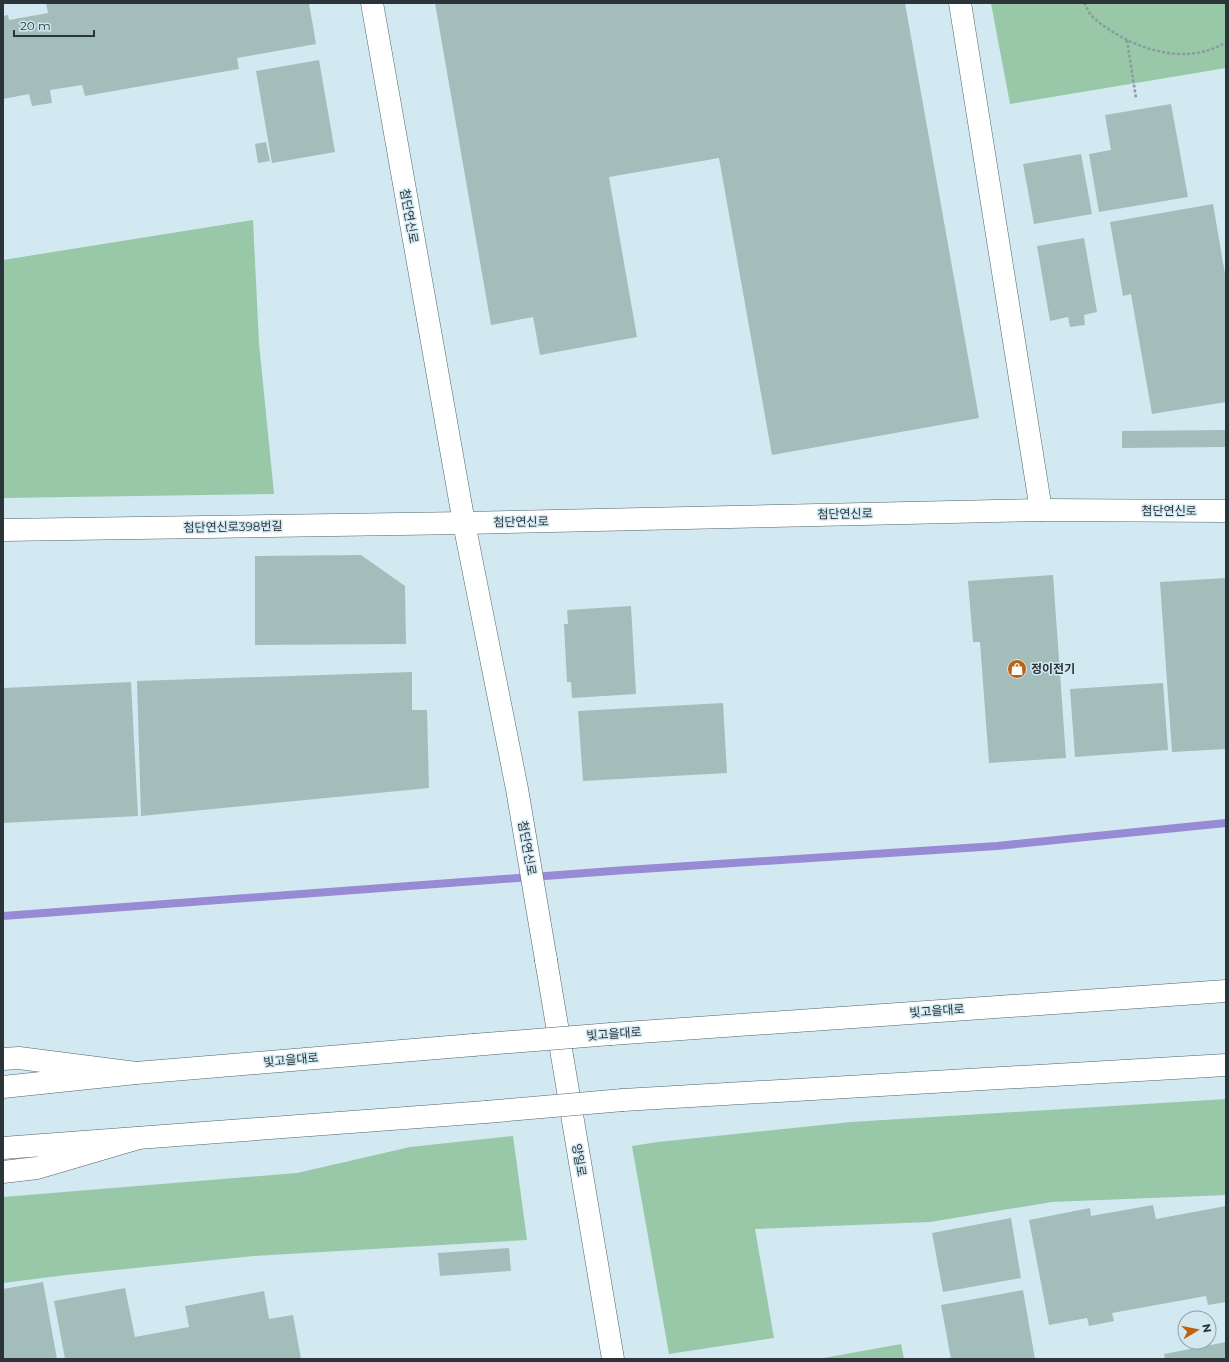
<svg xmlns="http://www.w3.org/2000/svg" width="1229" height="1362" viewBox="0 0 1229 1362" font-family="Montserrat,'Noto Sans KR',sans-serif">
<rect width="100%" height="100%" fill="#d2e9f2"/>
<!-- green -->
<g fill="#98c8a8">
<path d="M991,3H1226V68L1010,104Z"/>
<path d="M253,220L259,343L274,494L3,498V260Z"/>
<path d="M1226,1099V1195L1052,1202L930,1222L755,1229L774,1338L669,1354L632,1146L658,1142L851,1122Z"/>
<path d="M513,1136L527,1240L254,1256L66,1275L3,1283V1197L297,1173L410,1147Z"/>
<path d="M901,1344L904,1359H818Z"/>
</g>
<g fill="none" stroke-linecap="round" stroke-linejoin="round">
<!-- stream -->
<path stroke="#978bd6" stroke-width="8" d="M3,916L626,870L997,846L1226,823"/>
</g>
<!-- building -->
<g fill="#a3bdba">
<path d="M46,3H309L316,44L237,58L239,69L85,96L82,85L50,90L52,103L32,106L29,94L3,99V16L8,15L9,20L48,13Z"/>
<path d="M435,3H905L979,418L772,455L719,158L609,177L637,337L540,355L533,317L491,325Z"/>
<path d="M319,60L335,152L272,163L256,71Z"/>
<path d="M1171,104L1188,197L1099,212L1089,154L1111,150L1105,115Z"/>
<path d="M266,142L270,161L258,163L255,144Z"/>
<path d="M1081,154L1092,214L1034,224L1023,164Z"/>
<path d="M1213,204L1226,280V402L1152,414L1131,294L1123,296L1110,222Z"/>
<path d="M1084,238L1097,312L1084,315L1085,325L1070,327L1068,317L1050,321L1037,246Z"/>
<path d="M1226,430V447L1122,448V431Z"/>
<path d="M361,555L405,586L406,644L255,645V556Z"/>
<path d="M1053,575L1066,758L989,763L980,642H973L968,581Z"/>
<path d="M1226,578V749L1172,752L1160,582Z"/>
<path d="M631,606L636,694L572,698L571,682H567L564,624H568L567,610Z"/>
<path d="M412,672V710H427L429,788L141,816L137,681Z"/>
<path d="M131,682L138,816L3,823V688Z"/>
<path d="M1163,683L1168,750L1075,757L1070,689Z"/>
<path d="M723,703L727,773L583,781L578,711Z"/>
<path d="M1153,1205L1156,1219L1226,1206V1302L1208,1305L1206,1296L1112,1313L1114,1321L1089,1326L1087,1318L1049,1325L1029,1220L1090,1208L1091,1216Z"/>
<path d="M1011,1218L1021,1278L943,1292L932,1233Z"/>
<path d="M509,1248L511,1271L440,1276L438,1253Z"/>
<path d="M43,1282L57,1359H3V1289Z"/>
<path d="M125,1288L135,1337L189,1327L185,1306L264,1291L269,1319L293,1315L301,1359H65L54,1301Z"/>
<path d="M1023,1290L1035,1359H951L941,1305Z"/>
<path d="M1226,1342V1359H1165L1164,1354Z"/>
</g>
<g fill="none" stroke-linecap="round" stroke-linejoin="round">
<defs>
<g id="minor">
<path d="M372,3L464,523L517,789L546,960"/>
<path d="M960,3L1041,510"/>
<path d="M3,530L464,523L1041,510L1226,511"/>
</g>
<g id="major">
<path d="M546,960L613,1359"/>
<path d="M611,1034L1226,991"/>
<path d="M3,1087L136,1073L473,1045"/>
<path d="M623,1100L1226,1065"/>
<path d="M3,1148L486,1112"/>
</g>
<g id="highway">
<path d="M3,1059L19,1058L136,1073"/>
<path d="M3,1172L37,1168L139,1138"/>
</g>
</defs>
<!-- minor casing -->
<use href="#minor" stroke="#4f646b" stroke-width="23"/>
<!-- major casing -->
<use href="#major" stroke="#4f646b" stroke-width="23"/>
<!-- highway casing -->
<use href="#highway" stroke="#4f646b" stroke-width="23"/>
<!-- path -->
<g stroke="#8a9ba2" stroke-width="2.5" stroke-dasharray="3 2" stroke-linecap="butt">
<path d="M1084,3C1087,8 1090,15 1094,18C1128,48 1186,68 1226,42"/>
<path d="M1127,40L1136,98"/>
</g>
<!-- minor -->
<use href="#minor" stroke="#fff" stroke-width="22"/>
<!-- major -->
<use href="#major" stroke="#fff" stroke-width="22"/>
<!-- highway -->
<use href="#highway" stroke="#fff" stroke-width="22"/>
<defs>
<g id="major-bridge">
<path d="M473,1045L611,1034"/>
<path d="M486,1112L623,1100"/>
</g>
</defs>
<!-- major-bridge casing -->
<use href="#major-bridge" stroke="#4f646b" stroke-width="23" stroke-linecap="butt"/>
<!-- major-bridge -->
<use href="#major-bridge" stroke="#fff" stroke-width="22"/>
</g>
<!-- icons -->
<defs>
<symbol id="shop-disc" viewBox="-11 -11 22 22"><circle r="9.5" fill="#be620f" stroke="#d2e9f2"/><path d="M-5-2.5h2.3a2.7 3.5 0 0 1 5.4 0H5L5.5 6h-11ZM-1.5-2.5h3a1.5 2.3 0 0 0-3 0Z" fill="#fff"/></symbol>
</defs>
<g fill-rule="evenodd">
<use href="#shop-disc" x="1006" y="658" width="22" height="22"/>
</g>
<g text-anchor="middle" stroke-width="3" stroke-linejoin="round" paint-order="stroke">
<!-- street labels -->
<g font-size="12" fill="#2b3438" stroke="#d2e9f2">
<text transform="translate(409 216) rotate(80)" y="4">첨단연신로</text>
<text x="1169" y="515">첨단연신로</text>
<text transform="translate(845 514) rotate(-1)" y="4">첨단연신로</text>
<text transform="translate(521 522) rotate(-1)" y="4">첨단연신로</text>
<text transform="translate(233 527) rotate(-1)" y="4">첨단연신로398번길</text>
<text transform="translate(527 848) rotate(80)" y="4">첨단연신로</text>
<text transform="translate(937 1011) rotate(-4)" y="4">빛고을대로</text>
<text transform="translate(614 1034) rotate(-4)" y="4">빛고을대로</text>
<text transform="translate(291 1060) rotate(-5)" y="4">빛고을대로</text>
<text transform="translate(579 1160) rotate(80)" y="4">양일로</text>
</g>
<!-- poi labels -->
<g font-size="12" font-weight="bold" fill="#2b3438" stroke="#d2e9f2" text-anchor="start">
<text x="1031" y="673">정이전기</text>
</g>
</g>
<!-- border -->
<rect width="1229" height="1362" fill="none" stroke="#2b3438" stroke-width="8"/>
<!-- north arrow -->
<g transform="translate(1197 1330) rotate(80)"><circle r="19" fill="#d2e9f2" stroke="#8fa1a8"/>
<path d="M0-3L7 15L0 10L-7 15Z" fill="#be620f"/>
<text y="-6" font-size="11" font-weight="bold" text-anchor="middle" fill="#2b3438">N</text>
</g>
<!-- scale -->
<path d="M14 30v6h80v-6" fill="none" stroke="#2b3438" stroke-width="2"/>
<text x="20" y="30" font-size="12" fill="#2b3438" stroke="#d2e9f2" stroke-width="3" paint-order="stroke">20 m</text>
</svg>
